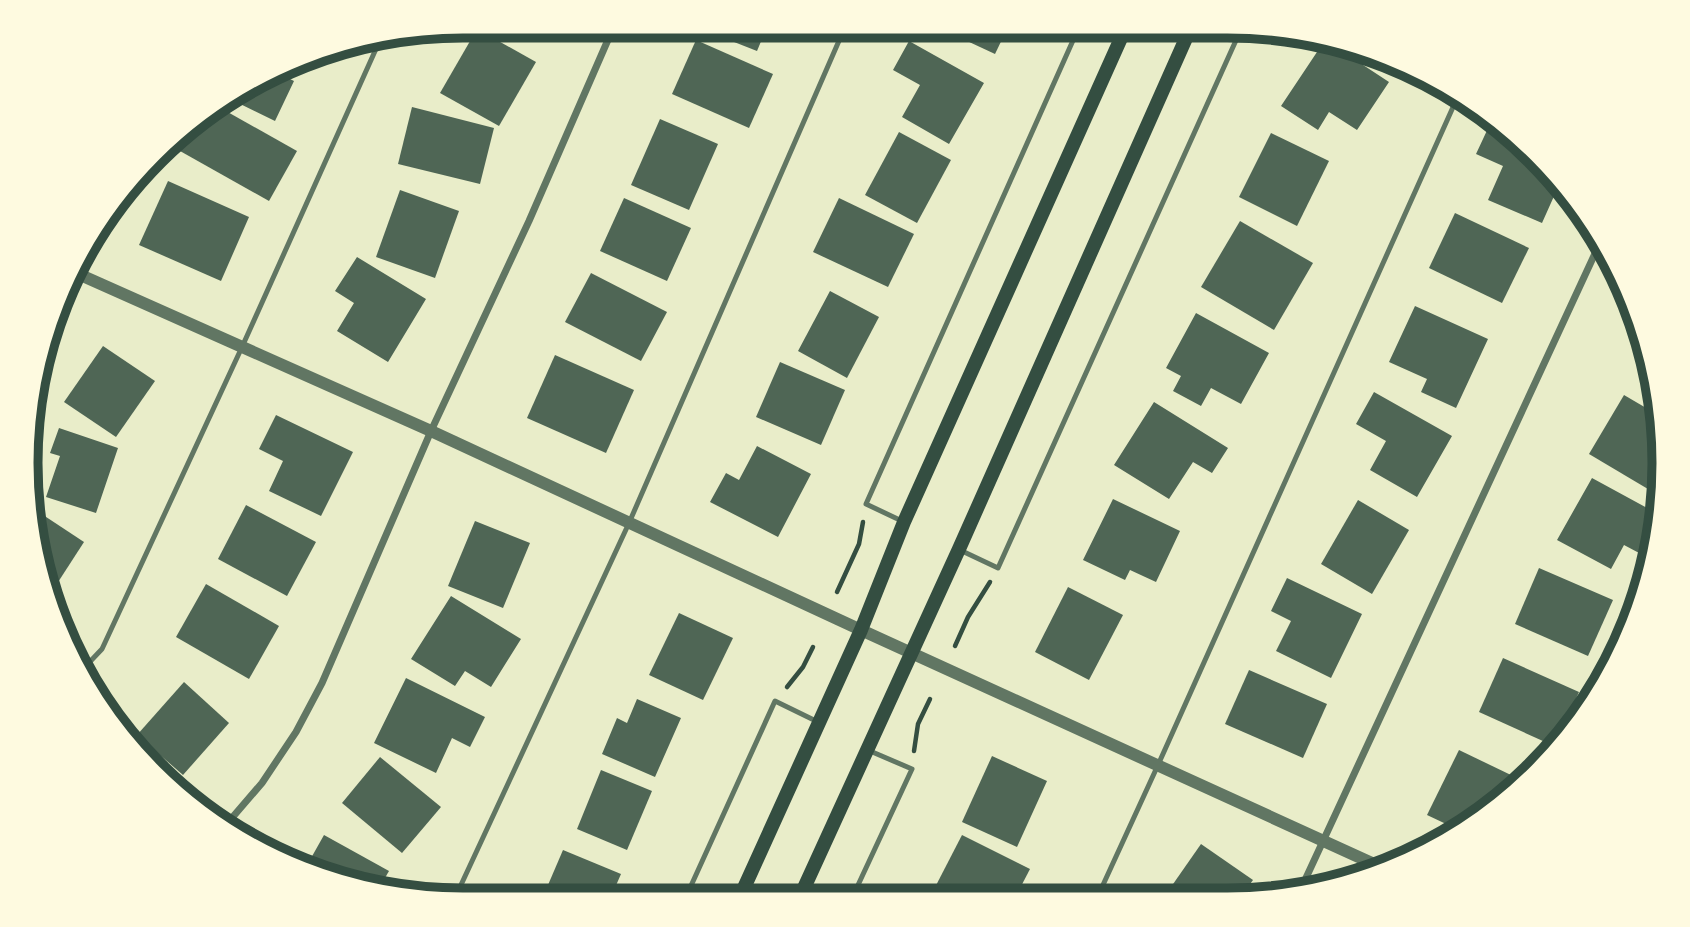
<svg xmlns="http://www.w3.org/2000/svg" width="1690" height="927" viewBox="0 0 1690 927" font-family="'Nunito Sans',sans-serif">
<rect width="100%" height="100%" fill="#e9edc9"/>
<!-- building -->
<g fill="#4f6655">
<path d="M702,27H767L757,51L701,29Z"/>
<path d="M937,27H1008L995,54Z"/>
<path d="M477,29L536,62L499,126L440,93Z"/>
<path d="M696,40L773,74L749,128L672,94Z"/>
<path d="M1325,40L1389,82L1357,130L1329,112L1318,130L1281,106Z"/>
<path d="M909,41L984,83L949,144L902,117L920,85L893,70Z"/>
<path d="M285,70L282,75L294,81L275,121L230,99Z"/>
<path d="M217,106L297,151L269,201L180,151L200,115Z"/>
<path d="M412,107L494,128L480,184L398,164Z"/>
<path d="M660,119L718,144L689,210L631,185Z"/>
<path d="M1490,124L1559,185L1542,223L1488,200L1503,166L1476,154Z"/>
<path d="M899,132L951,160L917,223L865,195Z"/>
<path d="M1271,133L1329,161L1297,226L1239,197Z"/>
<path d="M168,181L249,217L221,281L139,245Z"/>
<path d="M400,190L459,211L435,278L376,257Z"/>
<path d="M624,198L691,228L667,281L600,251Z"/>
<path d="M839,198L914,234L888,287L813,252Z"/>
<path d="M1455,213L1529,248L1502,303L1429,268Z"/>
<path d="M1240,221L1313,263L1274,330L1201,287Z"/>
<path d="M357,257L426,299L388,362L337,331L354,303L335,291Z"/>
<path d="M591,273L667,312L641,361L565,322Z"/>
<path d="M830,291L879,317L847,378L798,351Z"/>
<path d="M1415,306L1488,339L1456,408L1421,392L1427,379L1389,362Z"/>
<path d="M1196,313L1269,353L1241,404L1211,388L1201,406L1173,391L1181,376L1166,368Z"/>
<path d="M103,346L155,381L116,437L64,402Z"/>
<path d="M555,355L634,390L606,453L527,418Z"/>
<path d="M780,362L845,390L821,445L756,417Z"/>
<path d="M1374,392L1452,436L1417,497L1370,470L1386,441L1356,424Z"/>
<path d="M1624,395L1653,412L1658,495L1589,454Z"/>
<path d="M1154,402L1228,448L1212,473L1193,462L1169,499L1114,465Z"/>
<path d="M276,415L353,452L321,516L269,491L283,461L259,449Z"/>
<path d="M59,428L118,448L96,513L46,497L60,456L50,453Z"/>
<path d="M757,446L811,474L778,537L710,502L726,473L739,480Z"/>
<path d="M1592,478L1660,515V519L1641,554L1624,545L1611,569L1557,540Z"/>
<path d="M1113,499L1180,531L1156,582L1130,570L1125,580L1083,560Z"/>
<path d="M1358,500L1409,530L1372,594L1321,564Z"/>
<path d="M246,505L316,542L287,596L218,559Z"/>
<path d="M31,507L84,542L51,593L50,591Z"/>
<path d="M475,521L530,543L503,608L448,586Z"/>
<path d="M1539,568L1613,600L1588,656L1515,624Z"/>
<path d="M1287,578L1362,614L1331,678L1276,651L1291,621L1271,611Z"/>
<path d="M206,584L279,626L249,679L176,637Z"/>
<path d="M1068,587L1123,615L1089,680L1035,652Z"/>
<path d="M451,596L521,639L491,687L465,671L455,686L411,659Z"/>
<path d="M679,613L733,638L703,700L649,675Z"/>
<path d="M1503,658L1579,692L1554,746L1479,712Z"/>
<path d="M1249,670L1327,704L1303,758L1225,724Z"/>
<path d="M406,678L485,717L470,747L452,738L436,773L374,743Z"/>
<path d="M184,682L229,723L183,775L137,735Z"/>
<path d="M637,699L681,718L655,777L602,754L617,718L627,723Z"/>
<path d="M1459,750L1513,776L1503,798L1469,827L1461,831L1427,815Z"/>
<path d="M992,756L1047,781L1017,847L962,822Z"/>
<path d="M380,757L441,807L402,853L342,803Z"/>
<path d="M601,770L652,791L627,850L577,829Z"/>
<path d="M324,835L389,871L378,890L350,886L306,867Z"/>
<path d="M962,835L1030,869L1015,898H933L930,897Z"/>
<path d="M1201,844L1253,880L1241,897H1164Z"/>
<path d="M563,850L621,874L610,899H542Z"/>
</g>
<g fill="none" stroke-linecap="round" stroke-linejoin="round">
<!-- path -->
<g stroke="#344e41" stroke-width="4.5">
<path d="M837,592L859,544L863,522"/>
<path d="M955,646L968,617L990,582"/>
<path d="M787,687L803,667L813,647"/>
<path d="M914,751L918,724L930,699"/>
</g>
<!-- service -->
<g stroke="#617663" stroke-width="5">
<path d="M904,522L866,504L1079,27"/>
<path d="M962,551L998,568L1242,27"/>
<path d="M83,669L102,649L242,347L380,40"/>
<path d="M852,898L912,769L870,751"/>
<path d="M1097,898L1158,765L1458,96"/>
<path d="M685,899L775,701L816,721"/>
<path d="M454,900L629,523L845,27"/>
</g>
<!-- minor -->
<g stroke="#617663" stroke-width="7">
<path d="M225,826L262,783L296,732L322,683L431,431L529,221L614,26"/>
<path d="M1299,893L1598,247"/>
</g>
<!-- tertiary -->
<path stroke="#617663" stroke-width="12" d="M76,273L431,431L861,630L1385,869"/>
<!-- secondary -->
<g stroke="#344e41" stroke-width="14">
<path d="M739,899L861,630L904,522L1126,27"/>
<path d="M799,899L959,549L1191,27"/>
</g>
</g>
<!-- crop -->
<path d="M0 0H1690V927H0ZM463 38H1227A425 425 0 0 1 1652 463V463A425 425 0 0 1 1227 888H463A425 425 0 0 1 38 463V463A425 425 0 0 1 463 38Z" fill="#fefae0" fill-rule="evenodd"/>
<path fill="none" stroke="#344e41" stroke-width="9" d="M463 38H1227A425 425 0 0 1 1652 463V463A425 425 0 0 1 1227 888H463A425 425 0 0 1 38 463V463A425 425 0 0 1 463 38Z"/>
</svg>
